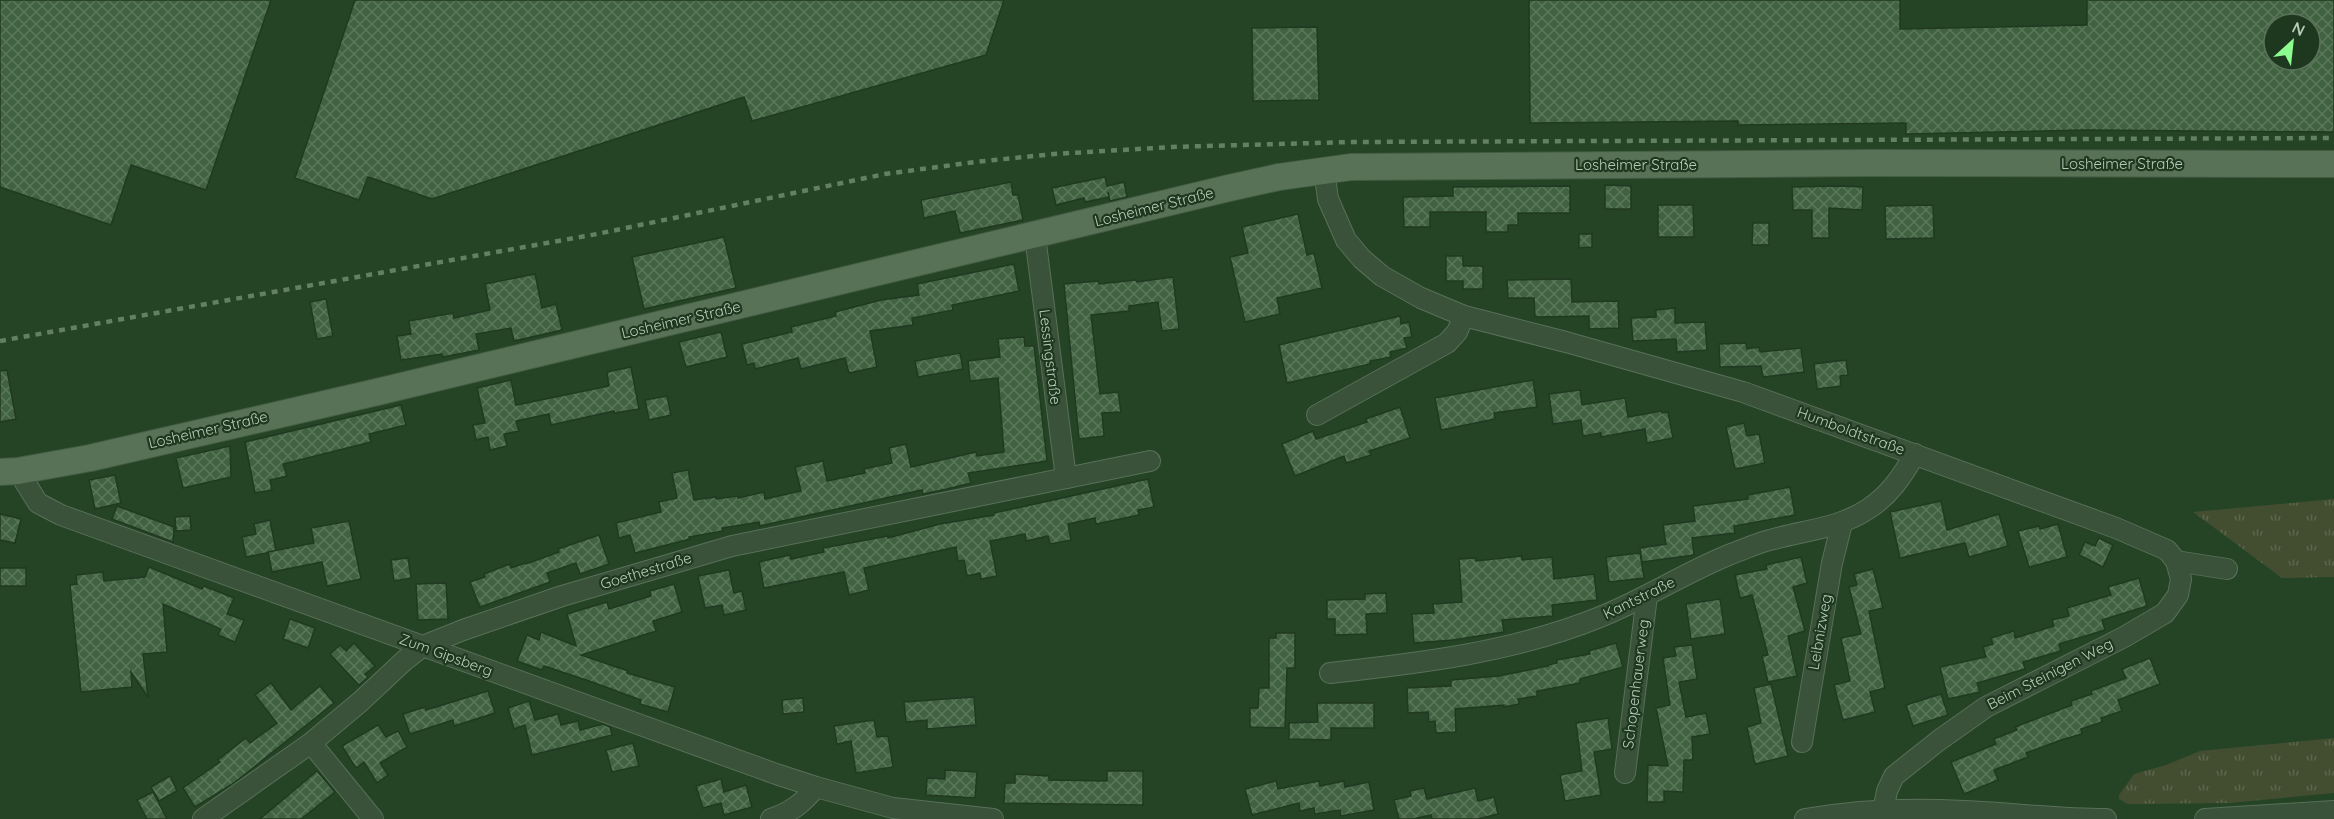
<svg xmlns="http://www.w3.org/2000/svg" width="2334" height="819" viewBox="0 0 2334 819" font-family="Quicksand,sans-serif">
<defs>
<pattern id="grass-tufts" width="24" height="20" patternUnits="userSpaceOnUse" patternTransform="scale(1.5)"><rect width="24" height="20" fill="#434e31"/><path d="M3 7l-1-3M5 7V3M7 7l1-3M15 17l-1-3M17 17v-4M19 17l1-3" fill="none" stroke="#5c664d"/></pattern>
<pattern id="building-cross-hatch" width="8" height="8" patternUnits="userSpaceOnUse" patternTransform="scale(1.5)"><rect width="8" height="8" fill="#416241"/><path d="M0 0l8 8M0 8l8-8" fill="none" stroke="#5a775a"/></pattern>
</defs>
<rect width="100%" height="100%" fill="#254325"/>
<!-- grass -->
<g fill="url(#grass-tufts)">
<path d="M2334,499V577L2282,578L2193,512Z"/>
<path d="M2334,738V793L2230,803L2127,804L2119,799V795L2134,774L2166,765L2200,751Z"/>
</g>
<!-- building -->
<g fill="url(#building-cross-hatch)" stroke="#203a21" stroke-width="1.5" fill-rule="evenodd">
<path d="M0,0H271L206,190L131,165L111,225L0,187Z"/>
<path d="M355,0H1004L986,55L752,121L744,97L432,199L368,177L359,200L295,178Z"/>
<path d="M1529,0H1900V29L2087,25V0H2334V132L2085,130L1906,134V123L1738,125V121L1530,123ZM2274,24H2310V60H2274Z"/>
<path d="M1317,27L1319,100L1253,101L1252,28Z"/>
<path d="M1105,177L1107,186L1124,182L1127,197L1110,201L1108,192L1109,197L1085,202L1084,198L1056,205L1052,188Z"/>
<path d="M1011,182L1013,195H1018L1023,220L960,233L955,211L924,218L921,200Z"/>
<path d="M1605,185L1631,186V209H1605Z"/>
<path d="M1570,186V213H1518V225H1508V232H1486V212H1430V227H1404L1403,197L1453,196V187Z"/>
<path d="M1840,186L1863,187L1862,210L1829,208V238H1812V210H1793L1792,187Z"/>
<path d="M1658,205H1693L1694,237H1658Z"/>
<path d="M1933,205L1934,238L1886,239L1885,206Z"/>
<path d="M1298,214L1307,255L1314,253L1322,288L1277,298L1280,314L1245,322L1230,257L1248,253L1242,227Z"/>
<path d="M1753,223H1769V245H1752Z"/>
<path d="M1579,234H1592V247L1579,248Z"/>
<path d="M724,237L736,288L644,309L632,257Z"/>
<path d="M1446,256H1463V266H1483V289H1463V281H1446Z"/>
<path d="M1014,264L1019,291L952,305L953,310L912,318L913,325L870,331L877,367L849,373L845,358L801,369L798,358L755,369L754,363L747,365L742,344L792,332L791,327L836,316L835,312L881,300L919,295L917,284Z"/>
<path d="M535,274L542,308L556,304L562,330L514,341L511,328L476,334L479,350L443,357L442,354L401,360L397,336L411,334L409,321L453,313L454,318L490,310L485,284Z"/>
<path d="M1173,277L1179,329L1162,331L1158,302L1129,306V311L1091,315L1100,394L1118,392L1121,412L1102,413L1104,436L1079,439L1064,284L1098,281L1099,284L1136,280L1137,282Z"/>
<path d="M1571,279L1572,302L1618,301L1619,328L1589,329V316L1535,317L1534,298H1508L1507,280Z"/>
<path d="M326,299L333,336L317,339L310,302Z"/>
<path d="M1675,308V323L1705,322L1707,350L1677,352L1676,339L1633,341L1631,318L1656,317V310Z"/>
<path d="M1400,316L1401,324L1409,322L1412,337L1404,338L1407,348L1390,352L1391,357L1370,361V364L1287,383L1279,345Z"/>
<path d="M721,332L727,357L686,367L679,342Z"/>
<path d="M1024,337L1025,346H1034L1047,461L968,473L971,483L947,489L923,494L922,490L760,526L759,522L722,528L723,531L689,537L690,539L635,553L630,535L619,538L616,523L661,512L659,502L677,498L672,473L688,470L694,500L716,497V499L738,496V498L764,492L765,499L801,491L795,467L823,461L827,481L865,473L864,469L892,463L889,448L906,444L911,467L976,452L977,456L1004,452L998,378L970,381L968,361L1000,357L998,339Z"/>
<path d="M1746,343L1747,349L1759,347L1760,352L1801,348L1804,372L1763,377L1761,366L1720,367L1719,344Z"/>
<path d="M960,353L963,369L918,377L915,361Z"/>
<path d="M1846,360L1848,375L1840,376L1841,386L1817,389L1814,364Z"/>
<path d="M631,367L639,409L614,413V411L551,425L549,414L516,421L519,431L504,434L507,446L490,450L488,437L476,440L473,425L485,423L477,388L511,380L516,405L609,386L607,372Z"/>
<path d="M7,370L16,419L0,422V371Z"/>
<path d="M1533,380L1537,407L1494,413L1495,419L1441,430L1435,398Z"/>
<path d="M1580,390L1582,405L1625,398L1628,417L1661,411L1662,413L1668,412L1673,438L1647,443L1645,429L1601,437V433L1583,436L1581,420L1553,424L1549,394Z"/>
<path d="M667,396L671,415L649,420L645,400Z"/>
<path d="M401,405L406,425L369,434L371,442L283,464L287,476L270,480L272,490L255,493L245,442Z"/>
<path d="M1400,407L1410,438L1369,451L1371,455L1346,463L1344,456L1295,476L1282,444L1313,431L1316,439L1367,422L1366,419Z"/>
<path d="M1744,423L1747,436L1759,434L1765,463L1735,469L1726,427Z"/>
<path d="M230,446L231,477L183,488L176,458Z"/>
<path d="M115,475L121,503L95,509L89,480Z"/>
<path d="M1148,479L1154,507L1138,510L1139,515L1096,524L1095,518L1068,524L1071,540L1050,544L1048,536L1026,541L1025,534L990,541L997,576L981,579L980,573L967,576L964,560L958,561L956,547L864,568L869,590L849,595L844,572L764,588L759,562L790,555L791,559L824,552L823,548L888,536V538L940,524L994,515V513Z"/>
<path d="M1790,487L1795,515L1734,526L1735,533L1692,538L1694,555L1642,562L1640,548L1666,544L1663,525L1695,521L1693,506L1748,499V495Z"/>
<path d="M1941,501L1947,530L1999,514L2008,546L1969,557L1965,543L1900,558L1890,512Z"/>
<path d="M117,506L174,527L173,542L112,519Z"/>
<path d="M0,514L21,519L15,543L0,540Z"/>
<path d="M190,516L191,530L176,531L175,517Z"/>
<path d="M270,520L276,551L246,557L242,537L256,534L254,524Z"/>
<path d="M349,521L361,579L327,586L322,562L272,572L268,552L314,543L311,528Z"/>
<path d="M2058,524L2067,557L2029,567L2018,531L2039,526L2040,529Z"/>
<path d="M599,535L609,564L580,574L576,563L547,573L550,582L480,607L470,582L485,577L484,574L510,564L511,568L525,563L526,564L559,552L558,549Z"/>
<path d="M2099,538L2113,545L2103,567L2079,555L2085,542L2095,546Z"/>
<path d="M1640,553L1644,578L1609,582L1606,557Z"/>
<path d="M1522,556V560L1552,557L1554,579L1594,574L1597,600L1552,605L1553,616L1502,620L1504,632L1453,640L1414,643L1412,614L1434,613L1433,604L1462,602L1459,559L1476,558V561Z"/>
<path d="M1801,557L1807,583L1793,587L1805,631L1788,636L1797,676L1768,682L1762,656L1768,655L1752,595L1740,598L1735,575L1767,569L1766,565Z"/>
<path d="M408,558L411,578L394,581L391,560Z"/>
<path d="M149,567L202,589L204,586L234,598L227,614L244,620L235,642L218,635L221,629L163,604L167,652L143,654L148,697L131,672L132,687L81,692L70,585L77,584L76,575L103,572L104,581L145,577Z"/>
<rect x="0" y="568" width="26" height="18"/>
<path d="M1873,569L1883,608L1869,611L1885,688L1870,692L1875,712L1843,720L1834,685L1850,681L1841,638L1861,634L1849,587L1857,585L1854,574Z"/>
<path d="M729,570L734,593L742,591L746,610L724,615L722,605L705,608L698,576Z"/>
<path d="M2139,578L2147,606L2102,620L2105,630L2059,644L2061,651L2023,662L2025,669L1977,683L1980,692L1948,699L1940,667L1986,657L1983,647L1993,644L1991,638L2014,631L2015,638L2054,626L2052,620L2069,616L2067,608L2111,595L2108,587Z"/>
<path d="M446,583L448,619L418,620L416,584Z"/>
<path d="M674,584L682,612L653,621L656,631L581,655L628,671L627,673L675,687L668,712L640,704L641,700L592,682L544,666L542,670L517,661L527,635L539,640L541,632L576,646L567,614L607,602L609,609L651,596L650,591Z"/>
<path d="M1386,593L1387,613L1366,614L1367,634L1335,635V619H1327V600L1365,599V594Z"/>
<path d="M1720,599L1725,634L1691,639L1686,604Z"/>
<path d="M290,619L315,628L308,648L283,639Z"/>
<path d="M1276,633H1295V668H1287L1285,728L1250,727V708H1258L1259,688H1269V638H1276Z"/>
<path d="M354,643L375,666L365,674L368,677L359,685L330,654L340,645L346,651Z"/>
<path d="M1616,643L1623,667L1580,679V683L1537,691V696L1518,699L1519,704L1504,707V705L1455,709L1456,732L1436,733L1435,721L1429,722L1428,712L1408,713L1407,688L1451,686V680L1499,676L1548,666V665L1557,663V660L1590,654L1589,651Z"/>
<path d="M1692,645L1697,679L1679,682L1686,717L1706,713L1710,734L1692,737L1693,760H1684L1683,792L1664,791V802H1647L1648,765L1668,766L1656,708L1670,705L1663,658L1676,656L1674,647Z"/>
<path d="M2150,658L2160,684L2118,700L2122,711L2101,718L2102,722L2081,729L2082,734L2061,740L2026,753L2028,757L1994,770L1998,780L1964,794L1951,762L1996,744L1994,739L2017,730L2015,727L2072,705L2071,701L2092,694L2091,691L2126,678L2122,669Z"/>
<path d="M271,683L291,710L320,686L334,703L234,783L195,807L183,788L220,762L218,760L246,738L250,743L277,723L255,695Z"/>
<path d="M1771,684L1788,756L1755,764L1747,727L1761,723L1754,688Z"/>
<path d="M488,691L495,713L454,726L453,720L410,734L403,714L425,707L426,710Z"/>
<path d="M1941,694L1948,715L1913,726L1906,705Z"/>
<path d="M974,697L976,725L927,729V720L906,722L904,702Z"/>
<path d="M803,698L804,712L783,714L782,700Z"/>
<path d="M529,701L535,720L558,714L561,725L578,721L580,730L603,724L610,727L612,735L532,755L525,725L514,729L508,708Z"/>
<path d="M1317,703H1374V728H1331V740L1289,739V723L1318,722Z"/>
<path d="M1608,718L1612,749L1594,752L1601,795L1565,801L1560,775L1582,771L1576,723Z"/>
<path d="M874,720L877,737L888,736L893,767L856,773L851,741L837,744L834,726Z"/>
<path d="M378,725L386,737L398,731L407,747L380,763L388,775L377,783L364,762L356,768L342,746Z"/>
<path d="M633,743L639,766L612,772L606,750Z"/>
<path d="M945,770L977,772L975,798L926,795L927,778L945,779Z"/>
<path d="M317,771L335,792L301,819H260Z"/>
<path d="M1107,771H1143V805L1004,803L1005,783H1015V774L1049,776V780L1107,781Z"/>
<path d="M170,776L177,791L159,801L151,787Z"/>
<path d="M721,779L724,792L746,785L752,807L724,815L721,803L703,808L696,786Z"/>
<path d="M1276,781L1278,789L1319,781L1320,786L1344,781L1345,787L1369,782L1374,810L1341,816L1340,810L1315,814L1314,808L1300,811L1299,803L1252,815L1245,789Z"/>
<path d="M1424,788L1427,799L1475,788L1478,801L1494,797L1498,814L1478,819H1432L1431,815L1413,819H1399L1394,800L1411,796L1410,791Z"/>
<path d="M153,792L167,819H147L137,800Z"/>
</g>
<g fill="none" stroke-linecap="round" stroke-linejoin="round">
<defs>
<g id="minor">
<path d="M1324,170L1328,199L1346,240L1362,259L1382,276L1421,298L1464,316L1566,342L1743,392L2116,528L2167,550L2176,561L2227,569"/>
<path d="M1035,236L1066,478"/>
<path d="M1317,415L1447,343L1457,332L1464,316"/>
<path d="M18,471L38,503L61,515L776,774L816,787L893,808L993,819"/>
<path d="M1330,673C1422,663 1514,652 1600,617C1645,599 1686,572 1731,554C1745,549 1759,542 1774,539C1806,530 1840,528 1868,509C1889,496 1903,475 1915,454"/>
<path d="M1802,742L1832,563L1842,523"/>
<path d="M311,743L373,819"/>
<path d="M1625,773L1647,596"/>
<path d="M1883,811L1887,791L1894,776L1938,741L1986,707L2124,637L2165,613L2178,595L2181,579L2176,561"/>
<path d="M203,819L311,743L360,702L405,660L423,646L463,630L562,596L732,546L1150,461"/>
<path d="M771,819C791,812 802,804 816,787"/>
<path d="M1805,819C1857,810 1911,808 1964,811C2011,813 2059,819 2106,819"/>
<path d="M2205,819L2334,811"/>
</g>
<path id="major" d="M0,472L18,471L90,458L377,392L1229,188L1279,177L1351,167L1867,163L2334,164"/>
</defs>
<!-- minor casing -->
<use href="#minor" stroke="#587059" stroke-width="22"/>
<!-- major casing -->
<use href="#major" stroke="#435c44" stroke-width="28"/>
<!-- minor -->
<use href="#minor" stroke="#3a523a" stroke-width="20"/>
<!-- major -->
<use href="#major" stroke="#587258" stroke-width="26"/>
<!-- rail -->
<path stroke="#638063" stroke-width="4.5" stroke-dasharray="6 6" stroke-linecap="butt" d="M0,341L597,234L885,174L975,162L1054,154L1172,147L1351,142L2334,138"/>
</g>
<g text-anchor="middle" stroke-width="4.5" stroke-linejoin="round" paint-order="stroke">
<!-- street labels -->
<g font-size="15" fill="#b7ccb8" stroke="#1e381f">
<text x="2122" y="169">Losheimer Straße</text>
<text x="1636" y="170">Losheimer Straße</text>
<text transform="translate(1154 207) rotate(-14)" y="5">Losheimer Straße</text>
<text transform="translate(681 320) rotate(-13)" y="5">Losheimer Straße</text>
<text transform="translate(1050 357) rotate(83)" y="5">Lessingstraße</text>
<text transform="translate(208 430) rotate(-13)" y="5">Losheimer Straße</text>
<text transform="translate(1851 431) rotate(20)" y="5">Humboldtstraße</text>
<text transform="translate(646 571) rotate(-17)" y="5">Goethestraße</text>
<text transform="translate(1639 598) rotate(-26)" y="5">Kantstraße</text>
<text transform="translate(1820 632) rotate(-80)" y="5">Leibnizweg</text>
<text transform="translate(446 655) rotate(20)" y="5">Zum Gipsberg</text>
<text transform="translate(2050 674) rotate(-27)" y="5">Beim Steinigen Weg</text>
<text transform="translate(1636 684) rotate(-83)" y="5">Schopenhauerweg</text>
</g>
</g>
<!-- north arrow -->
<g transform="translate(2292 42) rotate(27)"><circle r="28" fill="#1e381f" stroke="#5b735c" stroke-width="1.5"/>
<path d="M0-4.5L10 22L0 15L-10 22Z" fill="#8cfc90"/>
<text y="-9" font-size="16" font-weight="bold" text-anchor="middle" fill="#b7ccb8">N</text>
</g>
</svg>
